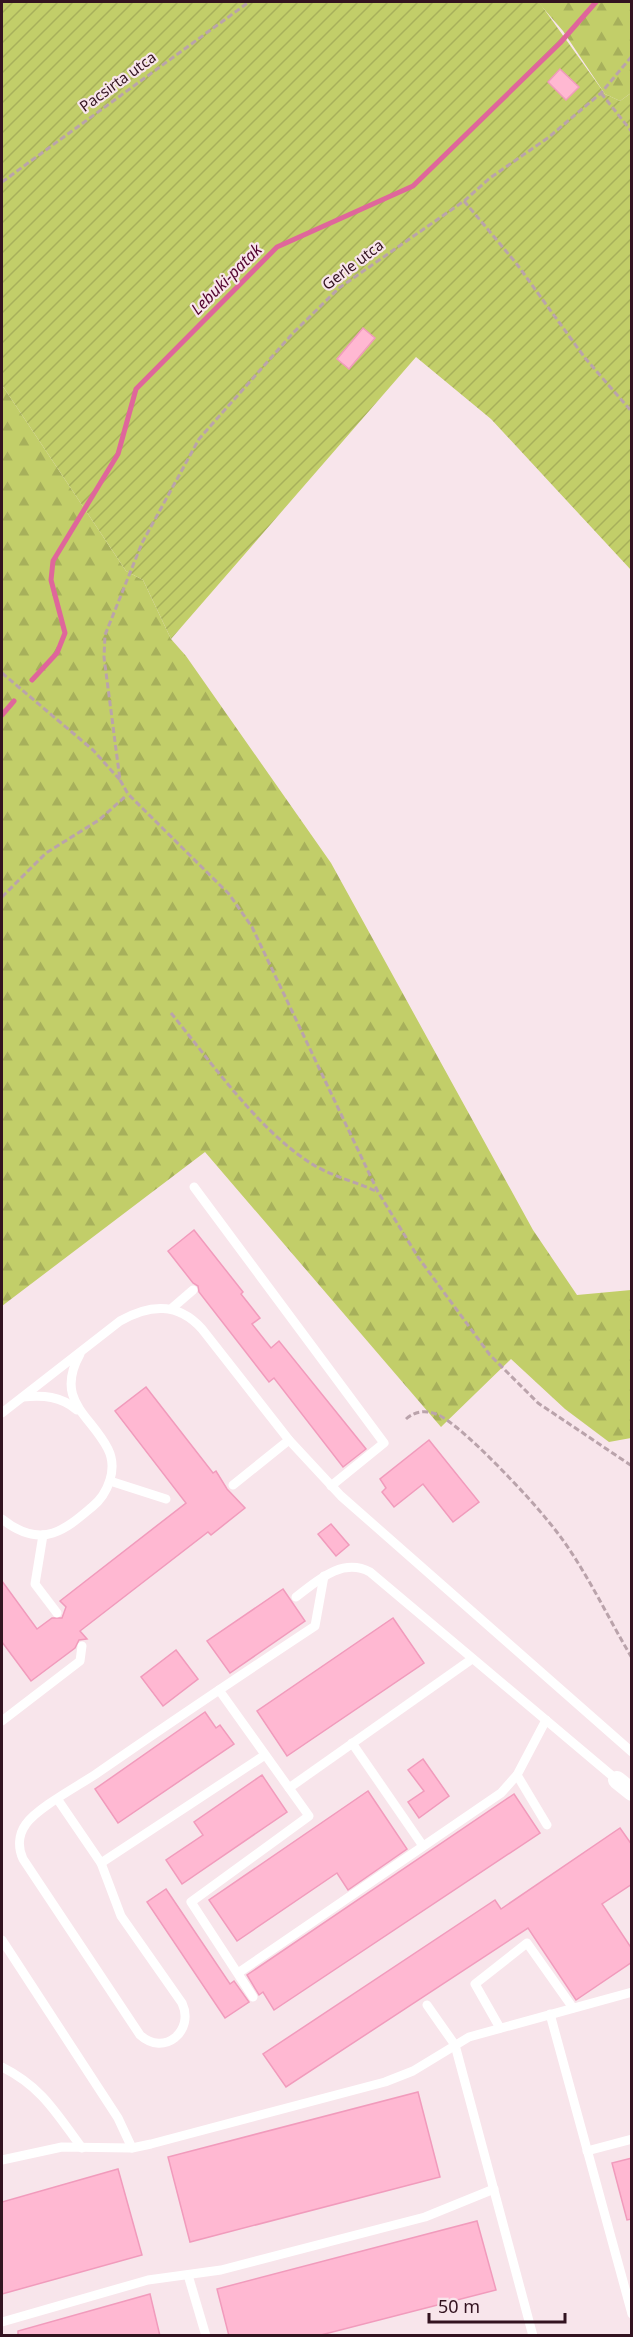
<svg xmlns="http://www.w3.org/2000/svg" width="633" height="2337" viewBox="0 0 633 2337" font-family="'Noto Sans',sans-serif">
<defs>
<pattern id="forest-firs" width="22" height="20" patternUnits="userSpaceOnUse" patternTransform="scale(1.5)"><rect width="22" height="20" fill="#c2ce69"/><path d="M5 1l3.5 6h-7zM16 11l3.5 6h-7z" fill="#a7b05b"/></pattern>
<pattern id="garden-furrows" width="10" height="10" patternUnits="userSpaceOnUse" patternTransform="scale(1.5)"><rect width="10" height="10" fill="#c2ce69"/><path d="M-1 1l2-2M0 10L10 0M9 11l2-2" fill="none" stroke="#a7b05b"/></pattern>
</defs>
<rect width="100%" height="100%" fill="#f8e5eb"/>
<!-- forest -->
<g fill="url(#forest-firs)">
<path d="M538,2H631V93L620,101L605,94L563,31Z"/>
<path d="M2,385L126,571L143,580L171,639L186,656L331,863L533,1230L577,1295L631,1290V1438L609,1442L565,1409L511,1359L441,1427L205,1152L2,1306Z"/>
</g>
<!-- garden -->
<path fill="url(#garden-furrows)" d="M2,2H539L605,94L620,101L631,93V570L491,419L416,357L171,639L143,580L126,571L2,385Z"/>
<g fill="none" stroke-linecap="round" stroke-linejoin="round">
<!-- stream -->
<g stroke="#df669b" stroke-width="5">
<path d="M32,680L57,653L65,633L51,580L53,561L118,454L136,389L277,247L413,186L560,43L596,2"/>
<path d="M2,715L14,701"/>
</g>
</g>
<!-- building -->
<g fill="#ffb8d2" stroke="#f19bbc" stroke-width="1.5">
<path d="M560,69L579,87L566,100L548,82Z"/>
<path d="M363,328L375,338L349,369L337,359Z"/>
<path d="M194,1230L243,1292L241,1294L260,1318L252,1324L271,1348L279,1341L366,1449L343,1467L274,1378L269,1382L199,1292L198,1286L193,1283L168,1251Z"/>
<path d="M146,1387L213,1473L216,1471L227,1489L245,1508L211,1535L208,1532L80,1631L87,1639L79,1640L75,1648L31,1681L2,1642V1581L37,1629L52,1618H62L66,1607L60,1601L186,1503L115,1411Z"/>
<path d="M429,1440L479,1502L453,1522L423,1484L394,1507L382,1492L386,1488L380,1479Z"/>
<path d="M331,1524L349,1545L336,1556L318,1534Z"/>
<path d="M283,1589L305,1621L230,1673L207,1641Z"/>
<path d="M393,1618L424,1663L287,1756L257,1711Z"/>
<path d="M176,1650L198,1679L163,1706L141,1677Z"/>
<path d="M205,1712L216,1728L220,1725L234,1744L118,1823L95,1789Z"/>
<path d="M423,1759L449,1796L419,1818L408,1802L424,1791L408,1770Z"/>
<path d="M262,1775L287,1812L182,1884L166,1860L203,1835L194,1822Z"/>
<path d="M368,1791L407,1849L348,1890L337,1873L237,1941L209,1900Z"/>
<path d="M514,1794L540,1833L274,2010L263,1992L259,1995L247,1975Z"/>
<path d="M620,1828L632,1845V1884L602,1904L632,1949V1962L576,2000L528,1928L286,2087L263,2054L495,1900L501,1909Z"/>
<path d="M166,1889L230,1984L234,1981L249,2002L225,2018L147,1902Z"/>
<path d="M418,2092L440,2177L190,2242L168,2157Z"/>
<path d="M632,2158V2219L627,2220L612,2163Z"/>
<path d="M118,2169L142,2255L2,2294V2202Z"/>
<path d="M477,2221L496,2290L317,2336H229L217,2289Z"/>
<path d="M150,2294L160,2336H18V2331Z"/>
</g>
<g fill="none" stroke-linecap="round" stroke-linejoin="round">
<!-- path -->
<g stroke="#baa3ab" stroke-width="3" stroke-dasharray="6 3" stroke-linecap="butt">
<path d="M601,93L632,132"/>
<path d="M2,182L249,2"/>
<path d="M464,201L516,263L585,358L632,412"/>
<path d="M2,673L93,750L120,780L104,657L105,635L142,543L199,439L293,333L339,288L464,201L490,178L549,137L601,93L632,56"/>
<path d="M120,780L128,794L229,894L252,927L378,1192L418,1257L490,1355L538,1403L632,1466"/>
<path d="M2,897L46,853L99,820L127,795"/>
<path d="M171,1013C211,1062 259,1131 312,1164C331,1176 356,1182 376,1191"/>
<path d="M406,1419C415,1411 425,1410 436,1414C459,1422 530,1498 548,1521C582,1561 605,1613 632,1658"/>
</g>
<!-- lane -->
<g stroke="#fff" stroke-width="9">
<path d="M194,1187L384,1443L331,1486"/>
<path d="M171,1309L193,1290"/>
<path d="M23,1397C43,1395 61,1396 77,1410"/>
<path d="M2,1413L120,1321C150,1304 178,1302 202,1329L289,1440L341,1496L632,1752"/>
<path d="M110,1481L166,1499"/>
<path d="M233,1485L289,1440"/>
<path d="M2,1519C17,1531 34,1539 53,1533C68,1528 80,1517 92,1507C108,1494 118,1469 108,1449C91,1415 54,1401 80,1354"/>
<path d="M43,1535L35,1584L57,1613"/>
<path d="M296,1597C317,1581 342,1557 370,1572L617,1780"/>
<path d="M219,1690L309,1816L191,1902L253,1997"/>
<path d="M2,1721L80,1661L82,1646"/>
<path d="M352,1743L423,1846"/>
<path d="M517,1775L547,1825"/>
<path d="M289,1788L472,1659"/>
<path d="M58,1800L101,1863L121,1916L182,2003C195,2031 164,2057 140,2035L23,1859C18,1848 18,1835 26,1824C37,1808 78,1786 96,1774C168,1724 241,1675 315,1626L324,1576"/>
<path d="M101,1863L265,1755"/>
<path d="M2,1940L118,2118L132,2148"/>
<path d="M238,1973L501,1793L517,1775L546,1720"/>
<path d="M427,2005L455,2045L533,2336"/>
<path d="M550,2014L632,2314"/>
<path d="M500,2028L475,1984L527,1943L573,2008"/>
<path d="M2,2067C42,2087 56,2113 82,2148"/>
<path d="M587,2151L632,2139"/>
<path d="M2,2160L62,2147L132,2148L151,2144L385,2082L413,2071L469,2037L632,1992"/>
<path d="M188,2275L206,2336"/>
<path d="M2,2322L148,2280L221,2270L425,2217L494,2189"/>
</g>
<!-- street -->
<path stroke="#fff" stroke-width="18" d="M617,1780L632,1792"/>
</g>
<g text-anchor="middle" stroke-width="4.5" stroke-linejoin="round" paint-order="stroke">
<!-- street labels -->
<g font-size="15" fill="#331320" stroke="#f8e5eb">
<text transform="translate(118 82) rotate(-36)" y="5">Pacsirta utca</text>
<text transform="translate(353 265) rotate(-37)" y="5">Gerle utca</text>
</g>
<!-- water labels -->
<g font-size="16" font-style="italic" fill="#53042f" stroke="#f8e5eb">
<text transform="translate(226 279) rotate(-45)" y="6">Lebuki-patak</text>
</g>
</g>
<!-- border -->
<rect width="633" height="2337" fill="none" stroke="#331320" stroke-width="6"/>
<!-- scale -->
<path d="M429 2313v9h136v-9" fill="none" stroke="#331320" stroke-width="3"/>
<text x="438" y="2313" font-size="18" fill="#331320" stroke="#f8e5eb" stroke-width="4.5" paint-order="stroke">50 m</text>
</svg>
